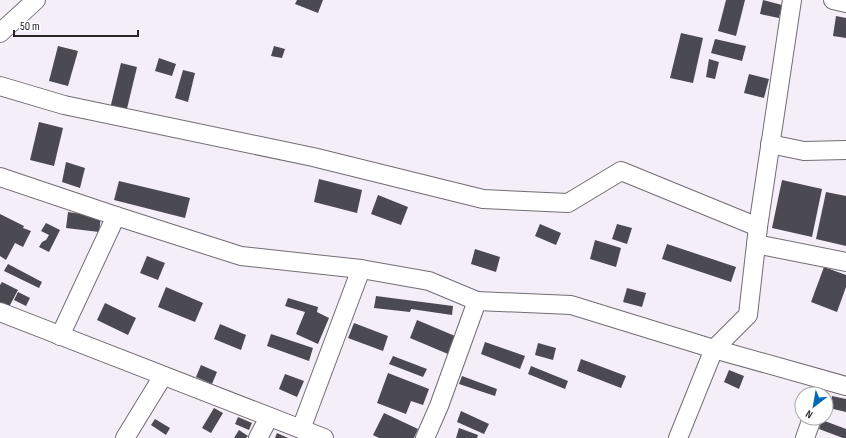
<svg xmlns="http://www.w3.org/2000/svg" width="846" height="438" viewBox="0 0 846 438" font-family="'Sofia Sans Condensed',sans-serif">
<rect width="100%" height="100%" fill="#f4eef8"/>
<!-- building -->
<g fill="#4b4951">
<path d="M297,0H323L318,13L295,4Z"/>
<path d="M726,0H745L736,36L718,31Z"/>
<path d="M763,0L782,5L779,18L760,14Z"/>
<path d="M836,16L846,18V38L833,36Z"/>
<path d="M681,33L703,38L693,83L670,78Z"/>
<path d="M715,39L746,46L742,61L711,53Z"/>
<path d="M58,46L78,51L68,86L49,81Z"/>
<path d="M274,46L285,49L282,58L271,56Z"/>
<path d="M159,58L176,64L172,76L155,71Z"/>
<path d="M709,59L719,62L715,79L706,77Z"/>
<path d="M121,63L137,67L125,117L109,113Z"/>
<path d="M183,70L195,73L188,102L175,98Z"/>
<path d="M749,74L769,79L764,98L744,93Z"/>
<path d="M39,122L63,128L54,166L30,160Z"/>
<path d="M66,162L85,168L80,188L62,182Z"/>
<path d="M319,179L362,190L357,213L314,202Z"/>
<path d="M782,180L822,189L812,237L772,228Z"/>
<path d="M119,181L190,198L185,218L114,200Z"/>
<path d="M826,192L846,196V246L816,239Z"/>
<path d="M378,195L408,207L401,225L371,214Z"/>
<path d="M68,212L101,217L99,232L66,228Z"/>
<path d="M0,214L24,226L18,238L23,228L31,231L23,247L15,243L6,260L0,256Z"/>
<path d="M46,223L60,230L49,252L39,247L42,242L46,240L49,235L41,231Z"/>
<path d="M540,224L561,233L556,245L535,236Z"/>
<path d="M617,224L632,228L627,244L612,239Z"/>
<path d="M595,240L621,248L616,267L590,259Z"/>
<path d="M667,244L736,267L731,282L662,259Z"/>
<path d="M475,249L500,257L496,272L471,264Z"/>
<path d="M147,256L165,263L158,280L140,273Z"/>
<path d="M8,264L42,282L39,288L4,271Z"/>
<path d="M824,267L846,275V287L837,312L811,302Z"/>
<path d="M2,282L18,290L9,307L0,302V285Z"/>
<path d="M166,287L203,303L195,322L158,307Z"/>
<path d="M627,288L646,293L642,307L623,302Z"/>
<path d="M18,292L30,298L26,306L14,300Z"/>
<path d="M376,296L453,306L452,315L411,309L410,312L374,308Z"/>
<path d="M288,298L318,307L317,312L329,318L318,344L296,334L305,312L285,306Z"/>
<path d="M105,303L136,318L128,335L97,320Z"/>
<path d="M417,320L455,336L448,354L410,338Z"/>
<path d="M354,323L388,336L383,351L348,338Z"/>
<path d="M220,324L246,335L241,350L214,339Z"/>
<path d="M271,334L313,348L309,361L267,346Z"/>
<path d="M485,342L525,356L520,369L481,354Z"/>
<path d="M538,343L556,348L553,360L535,355Z"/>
<path d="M393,356L427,369L423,377L389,364Z"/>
<path d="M581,359L626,376L621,388L577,371Z"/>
<path d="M201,365L217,372L212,384L196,377Z"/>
<path d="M531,366L568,381L565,389L528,374Z"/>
<path d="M729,370L744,376L739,389L724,382Z"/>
<path d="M388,373L429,389L423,405L411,401L406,414L377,403Z"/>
<path d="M285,374L304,381L297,397L279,389Z"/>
<path d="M462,376L497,389L495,396L459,384Z"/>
<path d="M832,396L846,399V412L829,408Z"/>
<path d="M214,408L223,413L211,433L202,428Z"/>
<path d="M461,411L489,424L484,434L457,422Z"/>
<path d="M384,413L418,429L414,438H379L373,435Z"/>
<path d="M238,417L252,423L249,430L235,424Z"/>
<path d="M155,419L170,428L166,435L151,425Z"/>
<path d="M822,420L846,429V438H843L819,429Z"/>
<path d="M459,428L478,435L477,438H456Z"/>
<path d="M239,430L248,436L246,438H234Z"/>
<path d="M277,433L288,438H275Z"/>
</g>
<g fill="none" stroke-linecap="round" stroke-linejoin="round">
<defs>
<g id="street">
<path d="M833,0L846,3"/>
<path d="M0,33L36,0"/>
<path d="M0,86L64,105L313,157L483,199L568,203L621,171L758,227"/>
<path d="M770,144L804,151L846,150"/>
<path d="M0,177L116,216L241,256L361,269L429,281L477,301L571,305L714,349L846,386"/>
<path d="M756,244L846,262"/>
<path d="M0,312L324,438"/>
<path d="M60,336L116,216"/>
<path d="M301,429L361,269"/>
<path d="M125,438L163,376"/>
<path d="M258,438L269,417"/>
<path d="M425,438L439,406L477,301"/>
<path d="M678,438L714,349L748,315L758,227L792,0"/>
<path d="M805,438L812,418"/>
</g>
</defs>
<!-- street casing -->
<use href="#street" stroke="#726d75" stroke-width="20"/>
<!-- street -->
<use href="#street" stroke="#fff" stroke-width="18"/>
</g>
<!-- north arrow -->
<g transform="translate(814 406) rotate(211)"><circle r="19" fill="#ffffff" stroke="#a9a8a9"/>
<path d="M0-3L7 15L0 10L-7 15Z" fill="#006ab6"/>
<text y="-6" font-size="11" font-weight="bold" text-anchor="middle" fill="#282629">N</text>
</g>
<!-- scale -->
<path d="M14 30v6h124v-6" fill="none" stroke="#282629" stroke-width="2"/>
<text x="20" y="30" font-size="12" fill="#282629" stroke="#ffffff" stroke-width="3" paint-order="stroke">50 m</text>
</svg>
